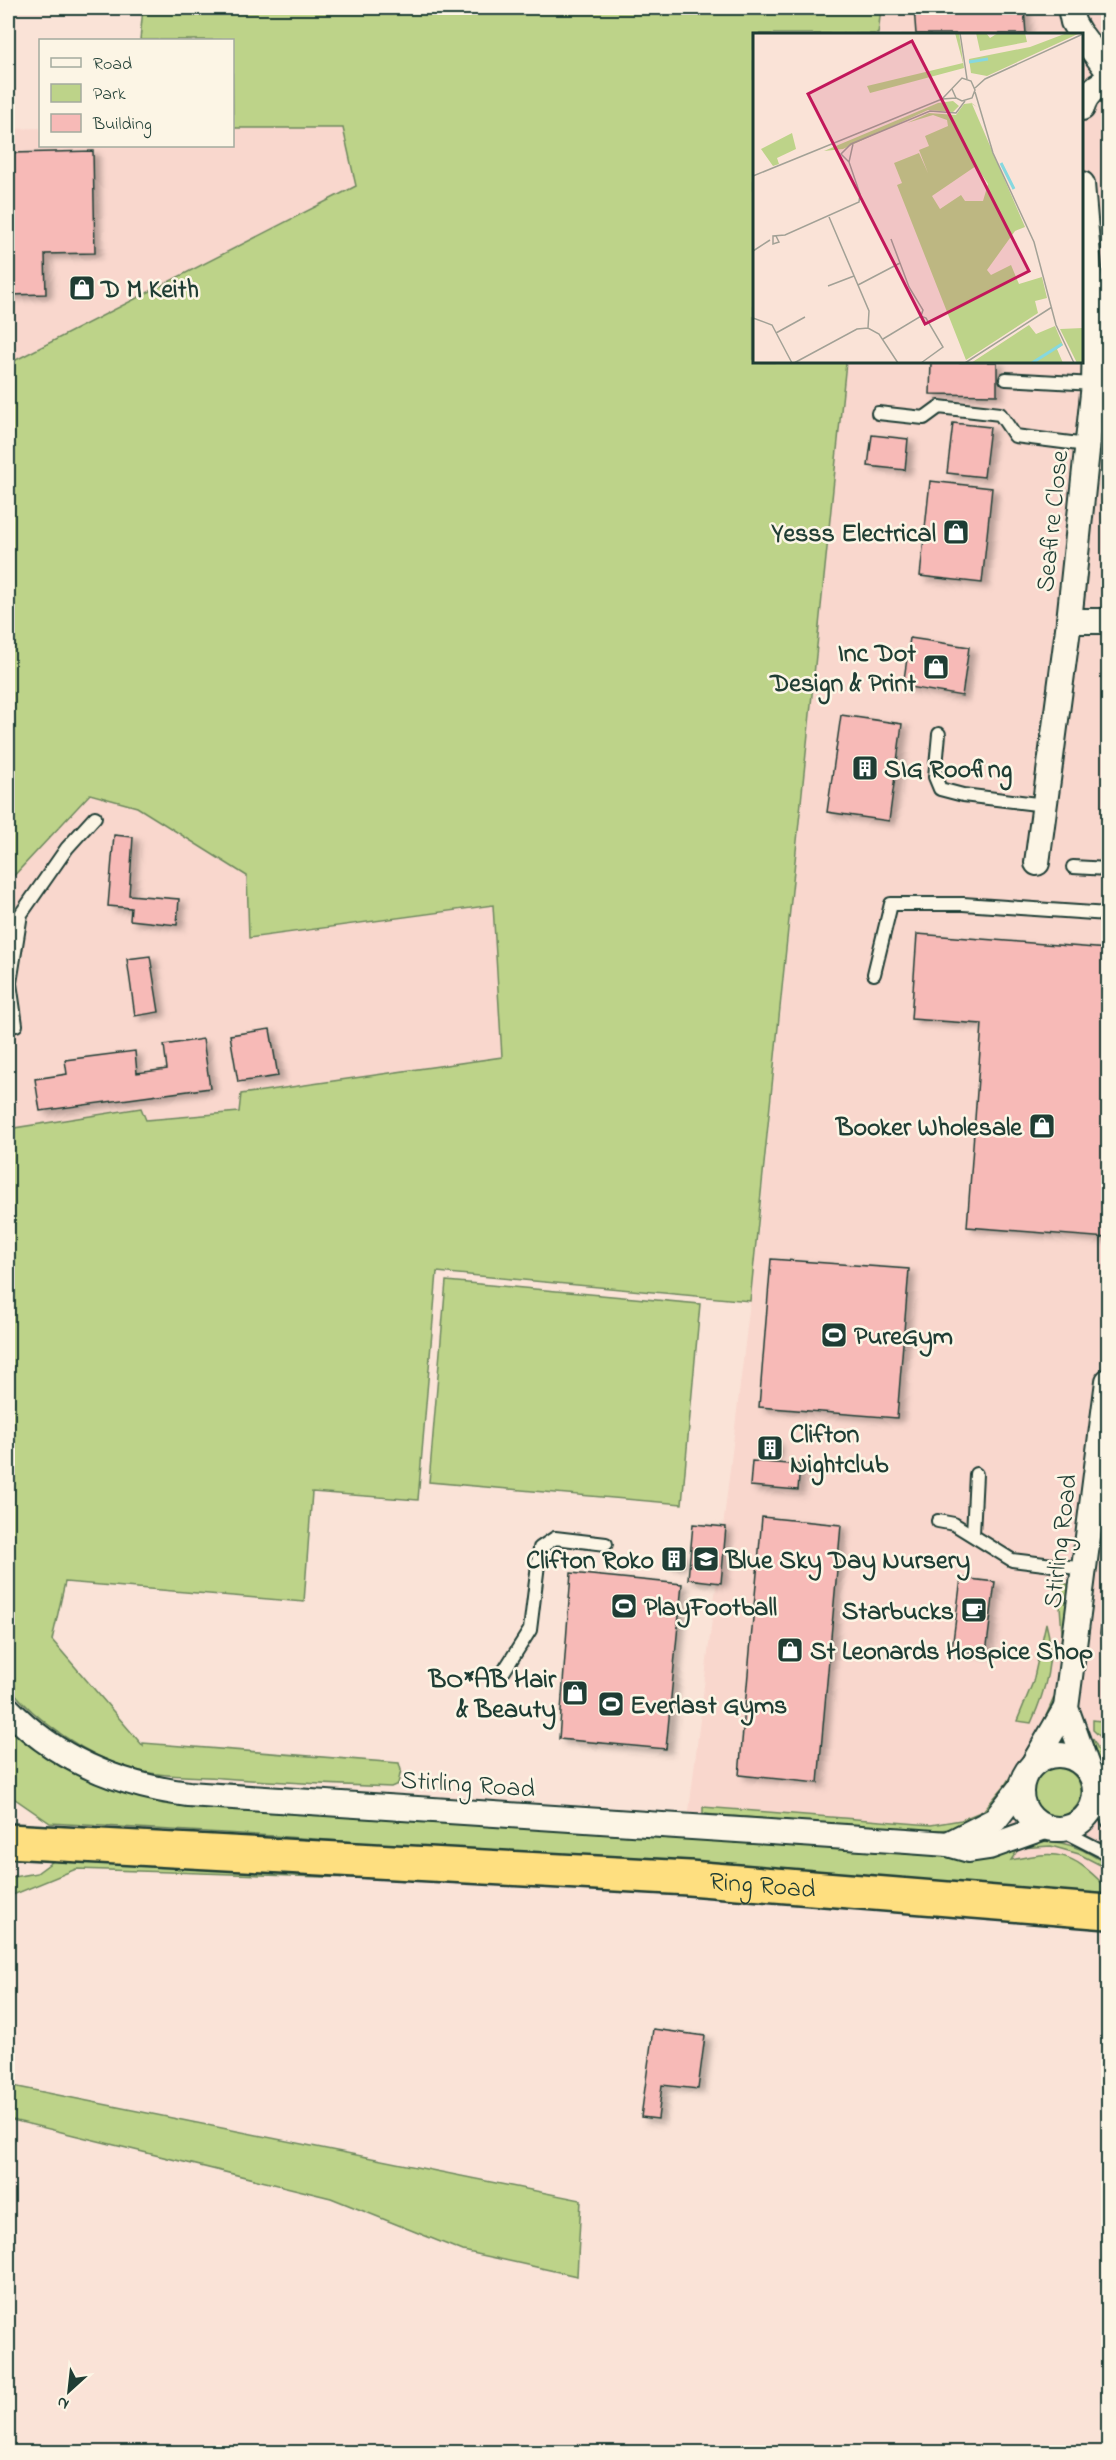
<svg xmlns="http://www.w3.org/2000/svg" width="1116" height="2460" viewBox="0 0 1116 2460" font-family="'Indie Flower',sans-serif">
<defs>
<filter id="shadow"><feDropShadow dx="6" dy="4" stdDeviation="3" flood-color="#0004"/></filter>
</defs>
<rect width="100%" height="100%" fill="#fae3d7"/>
<filter id="ink" filterUnits="userSpaceOnUse"><feTurbulence type="fractalNoise" baseFrequency=".0167" numOctaves="2"/><feDisplacementMap in="SourceGraphic" scale="12" xChannelSelector="R" yChannelSelector="G"/><feConvolveMatrix kernelMatrix="1 2 1 2 8 2 1 2 1" color-interpolation-filters="sRGB"/></filter>
<g filter="url(#ink)">
<!-- built -->
<g fill="#f9d7cd">
<path d="M881,8H1108V1889L684,1853L759,1227L846,362H1082V34H878Z"/>
<path d="M40,128V146H232L233,128H343L356,186L8,364V129Z"/>
<path d="M90,794L137,807L247,876L249,938L494,905L502,1057L241,1094L239,1112L145,1120L141,1108L8,1129V882Z"/>
</g>
<!-- green -->
<g fill="#bdd389" stroke="#6e885e" stroke-width="1.5">
<path d="M143,8H881L878,34H754V362H846L750,1301L437,1272L418,1500L312,1492L304,1602L65,1582L52,1640L143,1746V1743L399,1763L401,1770L398,1784L391,1787C335,1785 279,1782 222,1778C192,1776 160,1777 131,1769C86,1755 36,1722 8,1685V1129L141,1108L146,1120L239,1112L241,1094L502,1057L493,905L249,938L247,876L137,807L90,794L8,882V364L356,186L343,128H233L232,40H140Z"/>
<path d="M446,1281L700,1304L682,1504L429,1482Z"/>
<path d="M1058,1579L1070,1586C1067,1621 1066,1657 1059,1692C1054,1722 1010,1801 985,1817C968,1828 950,1829 931,1831L703,1814V1807L931,1825L961,1820L983,1811L1005,1785L1042,1725L1056,1693L1062,1633Z"/>
<path d="M1046,1623C1056,1657 1045,1692 1031,1723L1017,1721L1033,1682Z"/>
<path d="M1093,1720L1108,1722V1744L1093,1730Z"/>
<path d="M8,1724L141,1797L163,1804L972,1858C1010,1847 1041,1832 1080,1849C1090,1853 1099,1860 1108,1864V1869L1079,1854L1051,1846L1019,1848L1011,1860C1057,1850 1071,1851 1105,1886H1108V1899L274,1836L50,1823L8,1794Z"/>
<path d="M1093,1739L1108,1768V1788L1090,1746Z"/>
<circle cx="1057" cy="1792" r="24"/>
<path d="M60,1856L413,1880L76,1869L8,1897V1878L37,1873Z"/>
<path d="M8,2085L581,2200L577,2276L463,2251L331,2198L8,2119Z"/>
</g>
<!-- building -->
<g fill="#f7bab7" stroke="#1f3d34" stroke-width="1.5" filter="url(#shadow)">
<path d="M914,8H1024L1026,34H916Z"/>
<path d="M93,151L95,253L45,254L46,294L8,295V187H13V153Z"/>
<path d="M931,362H997V395L930,394Z"/>
<path d="M953,423L990,427L984,477L947,473Z"/>
<path d="M872,435L908,439L905,470L868,466Z"/>
<path d="M930,481L992,488L982,583L920,576Z"/>
<path d="M910,638L969,647L962,696L903,686Z"/>
<path d="M841,715L902,724L889,821L827,812Z"/>
<path d="M114,835L133,837L129,895L179,899L177,925L130,920L131,908L108,906Z"/>
<path d="M917,934L1108,949V1238L967,1227L982,1024L911,1019Z"/>
<path d="M150,956L159,1012L135,1016L127,959Z"/>
<path d="M270,1029L278,1076L238,1082L230,1035Z"/>
<path d="M203,1039L210,1088L40,1111L35,1079L67,1074L65,1060L135,1051L137,1073L167,1069L164,1045Z"/>
<path d="M771,1259L909,1269L897,1418L759,1407Z"/>
<path d="M764,1441L777,1442L776,1456L763,1455Z"/>
<path d="M752,1461L800,1465L798,1490L750,1486Z"/>
<path d="M762,1517L841,1525L818,1783L739,1775Z"/>
<path d="M693,1524L726,1527L721,1583L688,1579Z"/>
<path d="M668,1553L681,1554L680,1565L667,1564Z"/>
<path d="M1108,1565V1636L1100,1634Z"/>
<path d="M571,1573L682,1584L666,1749L559,1739Z"/>
<path d="M961,1578L995,1582L986,1653L952,1649Z"/>
<path d="M653,2029L705,2036L698,2089L662,2085L658,2119L641,2117Z"/>
</g>
<g fill="none" stroke-linecap="round" stroke-linejoin="round">
<defs>
<g id="service">
<path d="M1006,379L1094,384"/>
<path d="M878,413L924,418L939,407L1000,414L1015,436L1087,445"/>
<path d="M939,734L935,777L940,789L963,795L1045,805"/>
<path d="M1073,867L1108,869"/>
<path d="M874,974L891,904H963L1108,914"/>
<path d="M8,1026L16,1025L10,983L21,914L67,848L95,817"/>
<path d="M938,1521L954,1524L1012,1560L1085,1569"/>
<path d="M973,1534L976,1474"/>
<path d="M504,1671L530,1630L540,1548L555,1538L606,1544"/>
<path d="M1096,1790L1108,1821"/>
<path d="M1059,1829L1108,1854"/>
</g>
<g id="minor">
<path d="M1070,8L1073,22L1080,34"/>
<path d="M1082,36L1108,71"/>
<path d="M1082,108C1085,94 1096,86 1108,80"/>
<path d="M1069,621H1108"/>
<path d="M1037,863L1069,621L1094,384L1095,339L1082,184"/>
<path d="M8,1709C57,1760 119,1785 188,1794L907,1841L948,1844L969,1850L989,1847L1045,1827"/>
<circle cx="1058" cy="1792" r="37"/>
<path d="M1035,1761L1066,1708"/>
<path d="M1088,1769L1066,1708L1108,1381"/>
<path d="M948,1844L995,1820L1020,1788"/>
</g>
<g id="trunk">
<path id="s1" d="M8,1841L689,1878L1108,1912"/>
</g>
</defs>
<!-- service casing -->
<use href="#service" stroke="#1f3d34" stroke-width="16"/>
<!-- minor casing -->
<use href="#minor" stroke="#1f3d34" stroke-width="28"/>
<!-- trunk casing -->
<use href="#trunk" stroke="#1f3d34" stroke-width="38"/>
<!-- service -->
<use href="#service" stroke="#fcf5e5" stroke-width="12"/>
<!-- minor -->
<use href="#minor" stroke="#fcf5e5" stroke-width="24"/>
<!-- trunk -->
<use href="#trunk" stroke="#fedf80" stroke-width="33"/>
</g>
</g>
<!-- icons -->
<defs>
<symbol id="shop-square" viewBox="-11 -11 22 22"><rect x="-9" y="-9" width="18" height="18" rx="4" fill="#1f3d34" stroke="#fcf5e5"/><path d="M-5-2.5h2.3a2.7 3.5 0 0 1 5.4 0H5L5.5 6h-11ZM-1.5-2.5h3a1.5 2.3 0 0 0-3 0Z" fill="#fff"/></symbol>
<symbol id="building-square" viewBox="-11 -11 22 22"><rect x="-9" y="-9" width="18" height="18" rx="4" fill="#1f3d34" stroke="#fcf5e5"/><path d="M-4-6H4V6H1V3H-1V6H-4ZM-2.5-4.3h1.7v1.8h-1.7ZM.8-4.3h1.7v1.8H.8ZM-2.5-1h1.7V.8h-1.7ZM.8-1h1.7V.8H.8Z" fill="#fff"/></symbol>
<symbol id="stadium-square" viewBox="-11 -11 22 22"><rect x="-9" y="-9" width="18" height="18" rx="4" fill="#1f3d34" stroke="#fcf5e5"/><path d="M0-5a6.5 5 0 1 0 0 10a6.5 5 0 1 0 0-10ZM-3.5-1.8h7v3.6h-7Z" fill="#fff"/></symbol>
<symbol id="school-square" viewBox="-11 -11 22 22"><rect x="-9" y="-9" width="18" height="18" rx="4" fill="#1f3d34" stroke="#fcf5e5"/><path d="M0-5L7-2L0 1L-7-2ZM-4 1L0 2.5L4 1V4Q0 6-4 4Z" fill="#fff"/></symbol>
<symbol id="cafe-square" viewBox="-11 -11 22 22"><rect x="-9" y="-9" width="18" height="18" rx="4" fill="#1f3d34" stroke="#fcf5e5"/><path d="M-5.5-4.5H6V0H3Q3 3.5 0 3.5H-2.5Q-5.5 3.5-5.5 0ZM3-3.2v2h1.7v-2ZM-6 4.5H4V6H-6Z" fill="#fff"/></symbol>
</defs>
<g fill-rule="evenodd">
<use href="#shop-square" x="67" y="273" width="30" height="30"/>
<use href="#shop-square" x="941" y="517" width="30" height="30"/>
<use href="#shop-square" x="921" y="652" width="30" height="30"/>
<use href="#building-square" x="850" y="753" width="30" height="30"/>
<use href="#shop-square" x="1027" y="1111" width="30" height="30"/>
<use href="#stadium-square" x="819" y="1320" width="30" height="30"/>
<use href="#building-square" x="755" y="1433" width="30" height="30"/>
<use href="#building-square" x="659" y="1544" width="30" height="30"/>
<use href="#school-square" x="691" y="1544" width="30" height="30"/>
<use href="#stadium-square" x="609" y="1591" width="30" height="30"/>
<use href="#cafe-square" x="959" y="1595" width="30" height="30"/>
<use href="#shop-square" x="775" y="1635" width="30" height="30"/>
<use href="#shop-square" x="560" y="1678" width="30" height="30"/>
<use href="#stadium-square" x="596" y="1689" width="30" height="30"/>
</g>
<g text-anchor="middle" stroke-width="5" stroke-linejoin="round" paint-order="stroke">
<!-- poi labels -->
<g font-size="26" font-weight="bold" fill="#1f3d34" stroke="#fcf5e5" text-anchor="start">
<text x="101" y="297">D M Keith</text>
<text x="936" y="541" text-anchor="end">Yesss Electrical</text>
<text x="916" y="661" text-anchor="end">Inc Dot<tspan x="916" dy="30">Design &amp; Print</tspan></text>
<text x="884" y="777">SIG Roofing</text>
<text x="1022" y="1135" text-anchor="end">Booker Wholesale</text>
<text x="854" y="1344">PureGym</text>
<text x="790" y="1442">Clifton<tspan x="790" dy="30">Nightclub</tspan></text>
<text x="654" y="1568" text-anchor="end">Clifton Roko</text>
<text x="726" y="1568">Blue Sky Day Nursery</text>
<text x="644" y="1615">PlayFootball</text>
<text x="954" y="1619" text-anchor="end">Starbucks</text>
<text x="810" y="1659">St Leonards Hospice Shop</text>
<text x="556" y="1687" text-anchor="end">BO*AB Hair<tspan x="556" dy="30">&amp; Beauty</tspan></text>
<text x="630" y="1713">Everlast Gyms</text>
</g>
<!-- street labels -->
<g font-size="26" fill="#1f3d34" stroke="#fcf5e5">
<text transform="translate(1051 521) rotate(-84)" y="9">Seafire Close</text>
<text transform="translate(1059 1541) rotate(-83)" y="9">Stirling Road</text>
<text transform="translate(468 1783) rotate(4)" y="9">Stirling Road</text>
<text dy="9" stroke="none"><textPath href="#s1" startOffset="756">Ring Road</textPath></text>
</g>
</g>
<!-- overview -->
<g transform="translate(753 33)">
<rect width="330" height="330" fill="#fae3d7"/>
<path d="M202,0H206L211,35L117,60L114,53L210,30ZM223,0H233L237,5L245,0H272L274,9L227,18ZM314,0H327L234,43L218,40L216,26L277,14ZM200,68L206,73L200,79L175,77L90,116L71,118L185,70ZM216,68L224,74L219,71L272,194L262,198L234,237L238,242L258,232L266,251L289,244L294,265L282,268L285,280L213,327L144,152L149,150L141,130L166,120L175,140L166,117L176,113L172,103L195,93L194,87L180,82L154,90L176,80L203,82L211,71L219,70ZM223,133L235,151L230,168H212L208,162L187,176L179,163ZM39,100L43,116L24,125L26,131L20,133L8,116ZM276,292L283,301L302,293L310,312L304,316L310,330H218ZM330,295V330H324L307,296Z" fill="#bdd389" fill-rule="evenodd"/>
<path fill="none" stroke="#86d8df" stroke-width="3" d="M216,29L235,26M248,130L261,156M279,330L309,311"/>
<path fill="none" stroke="#a2a196" stroke-width="1.5" d="M207,0L214,46M222,55L232,46L330,1M222,59L240,120L281,209L303,292L321,330M190,65L209,45L218,48L222,57L219,65L209,68L203,65L199,56M96,129L88,121L98,111L177,78L203,80L212,68M0,143L189,66L203,65M76,184L116,278L115,295M23,203L26,209L20,211V203L32,202L106,169L107,161L96,129L100,111M138,206L156,254L170,277L168,283M0,218L17,207M105,252L147,230M75,253L101,243M0,285L19,292L39,330M23,300L52,284M130,306L168,283L173,285L190,314L168,330M41,330L104,296L115,295L126,301L145,330M212,330L299,274"/>
<path fill="#c2185b" fill-opacity="0.15" stroke="#c2185b" stroke-width="3" d="M159,8L276,238L172,291L55,61Z"/>
<rect width="330" height="330" fill="none" stroke="#1f3d34" stroke-width="3"/>
</g>
<!-- margin -->
<rect width="1116" height="2460" fill="none" stroke="#fcf5e5" stroke-width="30"/>
<rect x="15" y="15" width="1086" height="2430" fill="none" stroke="#1f3d34" stroke-width="2" filter="url(#ink)"/>
<!-- legend -->
<rect x="39" y="39" width="195" height="108" fill="#fcf5e5" stroke="#a4ab9e" stroke-width="1.5"/>
<rect x="51" y="58" width="30" height="9" fill="#fcf5e5" stroke="#a4ab9e" stroke-width="1.5"/>
<text x="93" y="69" font-size="18" fill="#1f3d34">Road</text>
<rect x="51" y="84" width="30" height="18" fill="#bdd389" stroke="#a4ab9e" stroke-width="1.5"/>
<text x="93" y="99" font-size="18" fill="#1f3d34">Park</text>
<rect x="51" y="114" width="30" height="18" fill="#f7bab7" stroke="#a4ab9e" stroke-width="1.5"/>
<text x="93" y="129" font-size="18" fill="#1f3d34">Building</text>
<!-- north arrow -->
<g transform="translate(69 2391) rotate(207)" stroke="#fcf5e5" stroke-width="4.5" paint-order="stroke">
<path d="M0-4.5L10 22L0 15L-10 22Z" fill="#1f3d34"/>
<text y="-9" font-size="16" font-weight="bold" text-anchor="middle" fill="#1f3d34">N</text>
</g>
</svg>
